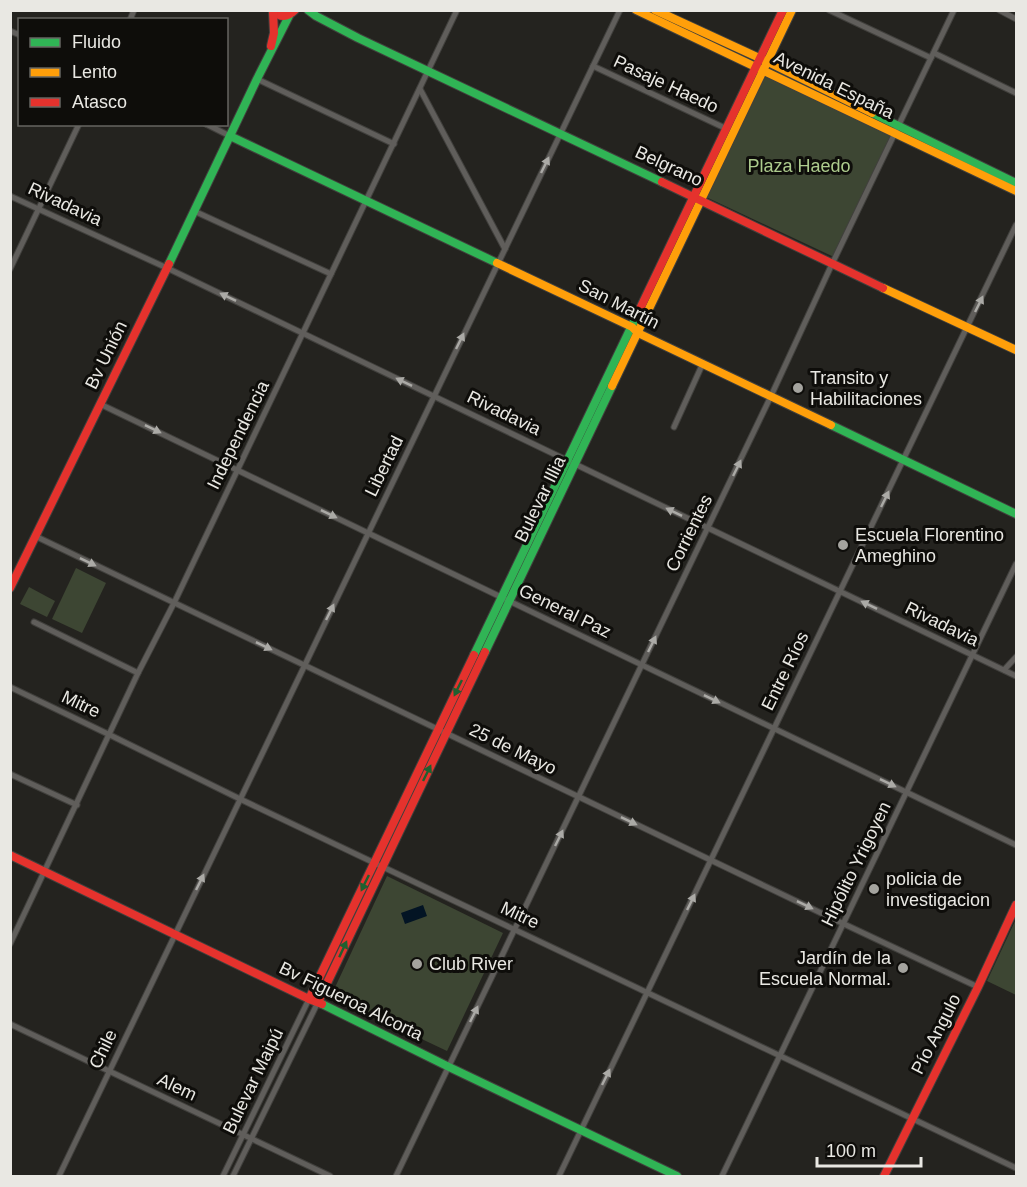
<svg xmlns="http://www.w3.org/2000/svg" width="1027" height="1187" viewBox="0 0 1027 1187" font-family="Arial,sans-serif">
<rect width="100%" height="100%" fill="#24231f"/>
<!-- green -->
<g fill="#3d4633">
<path d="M764,74L893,134L834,257L706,197Z"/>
<path d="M76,568L106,583L82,633L52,619Z"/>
<path d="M29,587L55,601L47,617L20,604Z"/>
<path d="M387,876L503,933L447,1051L331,996Z"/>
<path d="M1016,919V995L987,981Z"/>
</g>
<!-- water -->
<path fill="#031424" d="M423,905L427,916L405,924L401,913Z"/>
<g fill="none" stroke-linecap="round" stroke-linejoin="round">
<defs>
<g id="street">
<path d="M829,10L931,58"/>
<path d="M999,10L1016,19"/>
<path d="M130,20L134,10"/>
<path d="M10,31L20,35"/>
<path d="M934,53L1016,93"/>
<path d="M593,66L727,129"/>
<path d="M257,79L394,144"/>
<path d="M420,89L505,249"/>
<path d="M206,124L230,136"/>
<path d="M10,196L167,268L1016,676"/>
<path d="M194,211L331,274"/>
<path d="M10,269L79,124"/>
<path d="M100,404L1016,845"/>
<path d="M674,427L703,363"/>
<path d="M35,536L844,924L978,987"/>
<path d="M34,622L138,673"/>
<path d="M1004,670L1016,657"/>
<path d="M10,687L110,735L240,799L1016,1168"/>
<path d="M10,774L77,805"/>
<path d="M10,944L138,673L174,603L457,10"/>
<path d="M10,1024L330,1176"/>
<path d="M59,1176L620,10"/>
<path d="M223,1176L309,999"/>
<path d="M233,1176L318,1002"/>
<path d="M396,1176L771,396L832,264L954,10"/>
<path d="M559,1176L1016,225"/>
<path d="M722,1176L1016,564"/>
</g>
<g id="fast">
<path d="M308,10L316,16L358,38L662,182"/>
<path d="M872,113L1016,183"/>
<path d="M230,136L497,263"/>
<path d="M169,264L257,79L289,16"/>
<path d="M831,425L1016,514"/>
<path d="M485,652L612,386"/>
<path d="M474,655L637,315"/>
<path d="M322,1004L449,1067L677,1176"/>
</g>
<g id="slow">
<path d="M636,10L1016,191"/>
<path d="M655,10L768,62L872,113"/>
<path d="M497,263L632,327L638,333L831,425"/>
<path d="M883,288L1016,350"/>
<path d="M612,386L792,10"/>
</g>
<g id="jam">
<path d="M273,10C280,18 287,18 295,10"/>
<path d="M271,46L274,33L273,12"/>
<path d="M662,182L883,288"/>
<path d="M637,315L783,10"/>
<path d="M10,588L169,264"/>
<path d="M10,855L309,999L322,1004"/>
<path d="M309,999L474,655"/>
<path d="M318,1002L485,652"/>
<path d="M884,1176L978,987L1016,905"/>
</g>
</defs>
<!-- street casing -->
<use href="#street" stroke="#41403d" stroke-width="7"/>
<!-- fast casing -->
<use href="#fast" stroke="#41403d" stroke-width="10"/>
<!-- slow casing -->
<use href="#slow" stroke="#41403d" stroke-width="10"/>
<!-- jam casing -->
<use href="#jam" stroke="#41403d" stroke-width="10"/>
<!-- street -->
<use href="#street" stroke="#605e5b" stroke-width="5"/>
<!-- fast -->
<use href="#fast" stroke="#30b455" stroke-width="8"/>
<!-- slow -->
<use href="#slow" stroke="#ff9f0a" stroke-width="8"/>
<!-- jam -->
<use href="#jam" stroke="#e5322d" stroke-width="8"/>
</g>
<!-- one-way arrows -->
<defs><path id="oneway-solid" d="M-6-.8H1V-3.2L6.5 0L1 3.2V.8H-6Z" transform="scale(1.5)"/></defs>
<g fill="#abaaa6">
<use href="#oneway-solid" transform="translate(545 165) rotate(-64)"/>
<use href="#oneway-solid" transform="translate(228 297) rotate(-154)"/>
<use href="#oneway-solid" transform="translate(979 304) rotate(-64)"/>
<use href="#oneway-solid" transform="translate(460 341) rotate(-64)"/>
<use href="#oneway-solid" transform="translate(404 382) rotate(-154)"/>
<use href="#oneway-solid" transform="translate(153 429) rotate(26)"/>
<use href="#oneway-solid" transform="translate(737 468) rotate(-64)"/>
<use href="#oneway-solid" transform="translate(885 499) rotate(-64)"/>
<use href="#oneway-solid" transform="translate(674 512) rotate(-154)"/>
<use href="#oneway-solid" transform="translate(329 514) rotate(26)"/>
<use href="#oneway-solid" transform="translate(88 562) rotate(26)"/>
<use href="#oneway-solid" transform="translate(869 605) rotate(-154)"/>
<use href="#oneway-solid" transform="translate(330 612) rotate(-64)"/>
<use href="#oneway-solid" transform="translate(652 644) rotate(-64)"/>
<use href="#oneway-solid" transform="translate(264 646) rotate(26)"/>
<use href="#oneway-solid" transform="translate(712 699) rotate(26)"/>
<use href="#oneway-solid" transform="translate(888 783) rotate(26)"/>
<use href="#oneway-solid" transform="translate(629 821) rotate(26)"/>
<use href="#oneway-solid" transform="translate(559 838) rotate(-64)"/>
<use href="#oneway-solid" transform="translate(200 882) rotate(-64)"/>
<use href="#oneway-solid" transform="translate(691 902) rotate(-64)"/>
<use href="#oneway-solid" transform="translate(805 905) rotate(26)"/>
<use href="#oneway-solid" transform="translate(474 1014) rotate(-64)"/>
<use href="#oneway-solid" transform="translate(606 1077) rotate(-64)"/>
</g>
<g fill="#1f6030">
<use href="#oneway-solid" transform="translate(458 688) rotate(116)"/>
<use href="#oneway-solid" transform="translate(427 773) rotate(-64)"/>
<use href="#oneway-solid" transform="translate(365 883) rotate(116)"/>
<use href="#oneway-solid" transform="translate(343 949) rotate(-65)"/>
</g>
<!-- markers -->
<g fill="#a4a39e" stroke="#0e0d0a" stroke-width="2">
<circle cx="798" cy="388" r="6"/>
<circle cx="843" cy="545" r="6"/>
<circle cx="874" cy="889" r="6"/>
<circle cx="417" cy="964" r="6"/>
<circle cx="903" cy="968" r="6"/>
</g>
<g text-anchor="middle" stroke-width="6" stroke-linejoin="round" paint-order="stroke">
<!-- street labels -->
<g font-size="18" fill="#e9e8e3" stroke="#0e0d0a">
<text transform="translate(666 84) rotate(25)" y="6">Pasaje Haedo</text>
<text transform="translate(834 85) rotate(26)" y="6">Avenida España</text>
<text transform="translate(669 166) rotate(25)" y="6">Belgrano</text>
<text transform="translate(65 204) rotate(25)" y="6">Rivadavia</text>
<text transform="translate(619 304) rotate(27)" y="6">San Martín</text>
<text transform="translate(106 355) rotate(-64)" y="6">Bv Unión</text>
<text transform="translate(504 413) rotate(26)" y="6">Rivadavia</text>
<text transform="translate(238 435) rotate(-64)" y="6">Independencia</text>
<text transform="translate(384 466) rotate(-64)" y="6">Libertad</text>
<text transform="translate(540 499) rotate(-64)" y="6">Bulevar Illia</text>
<text transform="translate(689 533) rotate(-64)" y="6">Corrientes</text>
<text transform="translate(565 611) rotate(26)" y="6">General Paz</text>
<text transform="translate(942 624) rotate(26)" y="6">Rivadavia</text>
<text transform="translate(785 671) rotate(-64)" y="6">Entre Ríos</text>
<text transform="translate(81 704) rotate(25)" y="6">Mitre</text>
<text transform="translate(513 749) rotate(26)" y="6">25 de Mayo</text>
<text transform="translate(856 864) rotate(-64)" y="6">Hipólito Yrigoyen</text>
<text transform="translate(520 915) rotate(25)" y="6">Mitre</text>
<text transform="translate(351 1001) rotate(26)" y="6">Bv Figueroa Alcorta</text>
<text transform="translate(936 1034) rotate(-63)" y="6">Pío Angulo</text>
<text transform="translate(103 1049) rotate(-64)" y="6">Chile</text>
<text transform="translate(253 1081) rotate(-64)" y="6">Bulevar Maipú</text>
<text transform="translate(177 1087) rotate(25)" y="6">Alem</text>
</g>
<!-- park labels -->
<g font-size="18" fill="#adcb8d" stroke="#0e0d0a">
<text x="799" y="172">Plaza Haedo</text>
</g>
<!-- poi labels -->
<g font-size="18" fill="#e9e8e3" stroke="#0e0d0a" text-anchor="start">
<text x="810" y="384">Transito y<tspan x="810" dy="21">Habilitaciones</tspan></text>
<text x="855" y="541">Escuela Florentino<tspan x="855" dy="21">Ameghino</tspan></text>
<text x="886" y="885">policia de<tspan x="886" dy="21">investigacion</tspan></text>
<text x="891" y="964" text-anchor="end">Jardín de la<tspan x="891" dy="21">Escuela Normal.</tspan></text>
<text x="429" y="970">Club River</text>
</g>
</g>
<!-- border -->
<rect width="1027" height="1187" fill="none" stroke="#e9e8e3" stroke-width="24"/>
<!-- legend -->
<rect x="18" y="18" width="210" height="108" fill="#0e0d0a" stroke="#666561" stroke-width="1.5"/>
<rect x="30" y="38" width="30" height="9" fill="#30b455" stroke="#666561" stroke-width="1.5"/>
<text x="72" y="48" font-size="18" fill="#e9e8e3">Fluido</text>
<rect x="30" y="68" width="30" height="9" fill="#ff9f0a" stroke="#666561" stroke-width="1.5"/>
<text x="72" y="78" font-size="18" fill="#e9e8e3">Lento</text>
<rect x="30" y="98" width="30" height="9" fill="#e5322d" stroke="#666561" stroke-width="1.5"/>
<text x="72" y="108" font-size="18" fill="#e9e8e3">Atasco</text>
<!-- scale -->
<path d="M817 1157v9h104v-9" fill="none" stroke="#e9e8e3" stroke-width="3"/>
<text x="826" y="1157" font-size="18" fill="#e9e8e3" stroke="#0e0d0a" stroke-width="4.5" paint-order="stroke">100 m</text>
</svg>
